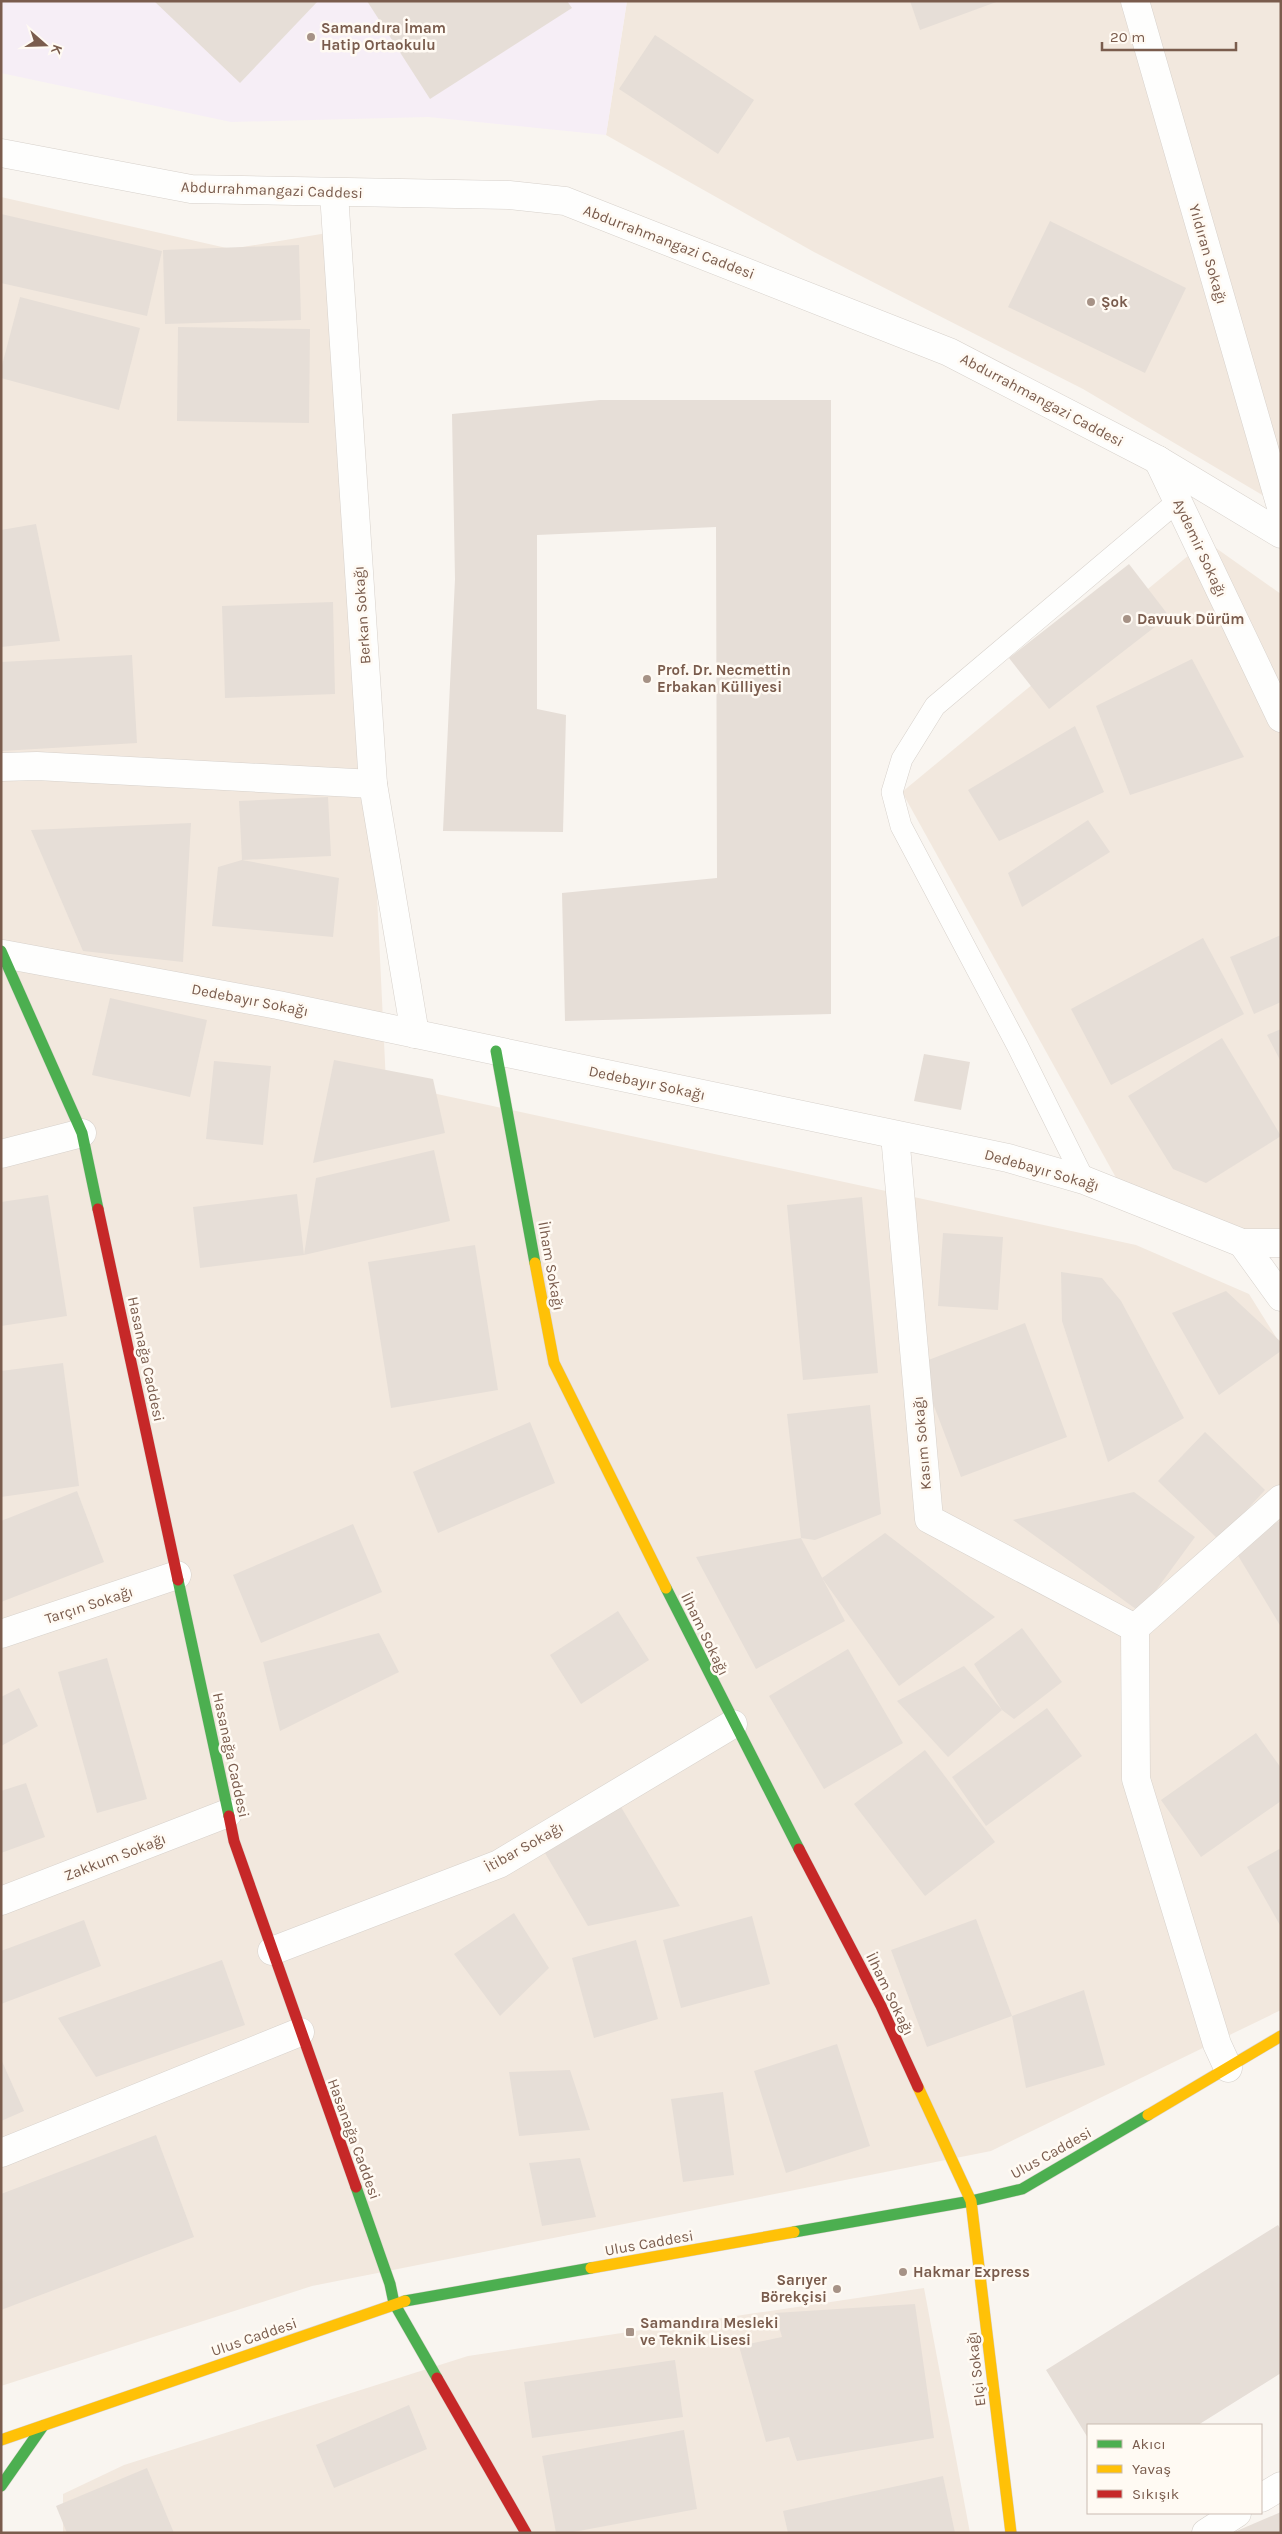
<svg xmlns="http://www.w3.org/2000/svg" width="1282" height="2534" viewBox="0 0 1282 2534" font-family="Karla,sans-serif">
<rect width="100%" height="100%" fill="#f9f5f0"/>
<!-- residential -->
<g fill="#f2e8de">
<path d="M627,1H1281V506L1083,389L814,252L606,135Z"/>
<path d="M1,197L231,249L345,230L386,1083L1136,1245L1249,1294L1281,1345V2010L991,2151L312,2286L1,2386Z"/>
<path d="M1206,541L1281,594V1235L1135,1212L902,792Z"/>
<path d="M924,2288L970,2533H63V2494L124,2465L468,2356Z"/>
</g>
<!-- education -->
<path fill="#f6eef6" d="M1,1H627L606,135L428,117L231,122L1,73Z"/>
<!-- building -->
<g fill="#e6ded7">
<path d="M154,1H318L240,83Z"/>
<path d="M367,1H567L572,8L430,99Z"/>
<path d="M910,1H999L920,30Z"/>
<path d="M655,35L754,100L718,154L619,89Z"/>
<path d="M1,214L162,251L147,316L1,283Z"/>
<path d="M1050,221L1186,288L1145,373L1008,307Z"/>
<path d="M299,245L301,320L165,324L163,250Z"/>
<path d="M20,297L140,328L119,410L1,378V369Z"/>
<path d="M178,327L310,329L309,423L177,421Z"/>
<path d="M600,400H831V1014L565,1021L562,893L717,878L716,527L537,535V709L566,715L563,832L443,831L455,579L452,414Z"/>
<path d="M36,524L60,641L1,647V530Z"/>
<path d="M1129,564L1169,616L1049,709L1009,658Z"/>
<path d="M333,602L335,694L225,698L222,606Z"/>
<path d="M132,655L137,743L1,751V662Z"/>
<path d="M1192,659L1244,757L1130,795L1096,706Z"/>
<path d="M1075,726L1104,792L999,841L968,790Z"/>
<path d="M328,797L331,856L242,860L239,801Z"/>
<path d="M1088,820L1110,852L1022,907L1008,873Z"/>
<path d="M191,823L183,962L83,951L31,830Z"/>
<path d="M242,860L339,878L333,937L212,926L218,867Z"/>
<path d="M1281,935V1002L1254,1014L1230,957Z"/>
<path d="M1203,938L1244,1014L1111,1085L1071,1009Z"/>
<path d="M110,998L207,1020L190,1097L92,1075Z"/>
<path d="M1281,1029V1062L1267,1035Z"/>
<path d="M1222,1038L1281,1136L1206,1183L1173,1169L1128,1096Z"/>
<path d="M924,1054L970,1062L961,1110L914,1101Z"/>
<path d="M334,1060L433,1079L445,1133L313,1163Z"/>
<path d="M214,1061L271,1066L263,1145L206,1139Z"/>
<path d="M434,1150L450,1221L304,1255L316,1178Z"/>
<path d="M297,1194L304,1255L200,1268L193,1207Z"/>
<path d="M48,1195L67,1316L1,1326V1202Z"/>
<path d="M862,1197L878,1373L803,1380L787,1205Z"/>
<path d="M943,1233L1003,1237L998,1310L938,1306Z"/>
<path d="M475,1245L498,1390L391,1408L368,1262Z"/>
<path d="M1061,1272L1102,1278L1121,1301L1184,1418L1108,1462L1062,1321Z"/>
<path d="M1226,1291L1281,1342V1351L1219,1395L1172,1313Z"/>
<path d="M1025,1323L1067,1437L961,1477L918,1364Z"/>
<path d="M63,1363L79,1486L1,1497V1371Z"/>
<path d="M870,1405L881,1514L815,1540L801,1538L787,1414Z"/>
<path d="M530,1422L555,1483L438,1533L413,1472Z"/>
<path d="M1205,1432L1265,1490L1219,1540L1158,1481Z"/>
<path d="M77,1491L104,1562L1,1602V1521Z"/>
<path d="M1134,1492L1195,1537L1140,1612L1013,1520Z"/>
<path d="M1281,1520V1627L1234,1549Z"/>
<path d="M353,1524L382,1592L261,1643L233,1575Z"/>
<path d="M885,1533L995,1617L899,1686L822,1578Z"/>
<path d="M801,1538L845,1621L756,1669L696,1557Z"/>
<path d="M618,1611L649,1660L581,1704L550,1655Z"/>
<path d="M1022,1628L1062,1682L1014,1719L1002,1710L974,1664Z"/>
<path d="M379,1633L399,1672L280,1731L263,1662Z"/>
<path d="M848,1649L903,1743L824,1789L769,1696Z"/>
<path d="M107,1658L147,1799L97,1813L58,1672Z"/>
<path d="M964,1666L1002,1710L948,1757L897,1701Z"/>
<path d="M19,1688L38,1726L1,1746V1697Z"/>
<path d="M1047,1708L1082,1756L986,1826L952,1777Z"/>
<path d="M1256,1733L1281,1768V1801L1201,1857L1161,1800Z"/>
<path d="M925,1750L995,1842L925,1896L854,1804Z"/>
<path d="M26,1783L45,1837L1,1853V1791Z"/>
<path d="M618,1802L680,1906L588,1926L542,1848Z"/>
<path d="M1281,1848V1927L1247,1867Z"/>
<path d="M514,1913L549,1968L500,2016L454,1954Z"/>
<path d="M752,1916L770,1984L681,2008L663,1940Z"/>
<path d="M976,1919L1012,2016L927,2047L891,1950Z"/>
<path d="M84,1920L101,1966L1,2004V1951Z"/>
<path d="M636,1940L658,2019L594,2038L572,1958Z"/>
<path d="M222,1960L245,2025L96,2077L58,2018Z"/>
<path d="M1084,1990L1105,2065L1026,2088L1012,2016Z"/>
<path d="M837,2044L870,2146L786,2173L754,2071Z"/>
<path d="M1,2059L24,2111L1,2121Z"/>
<path d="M570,2070L590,2130L519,2136L509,2072Z"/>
<path d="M723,2092L734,2175L683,2182L671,2099Z"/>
<path d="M156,2135L194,2237L1,2310V2194Z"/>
<path d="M580,2158L596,2217L542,2226L529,2163Z"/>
<path d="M1278,2225L1281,2230V2373L1198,2425H1088V2438L1046,2370Z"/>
<path d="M915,2304L934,2438L797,2461L789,2437L766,2442L739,2346L782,2337L775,2313Z"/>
<path d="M675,2360L683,2417L532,2438L524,2382Z"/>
<path d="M409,2405L427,2449L334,2488L316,2445Z"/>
<path d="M684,2430L697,2509L568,2533H556L542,2456Z"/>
<path d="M147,2468L174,2533H67L56,2506Z"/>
<path d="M943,2476L955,2533H788L783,2511Z"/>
<path d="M1281,2512V2533H1232Z"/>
</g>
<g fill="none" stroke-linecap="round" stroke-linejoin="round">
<defs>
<path id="lane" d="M1084,1180L1017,1045L901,826L892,792L902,759L935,706L1178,501"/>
<g id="street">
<path d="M1135,1L1281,507"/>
<path d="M1,153L191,189L509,195L565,201L949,352L1158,460L1281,534"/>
<path d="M334,193L373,784L415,1034"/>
<path d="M1158,460L1281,718"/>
<path d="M1,767L37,766L373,784"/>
<path d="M3,954L278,1005L1008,1158L1084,1180L1242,1243H1281"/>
<path d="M895,1135L929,1519L1135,1628"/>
<path d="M1,1154L82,1133"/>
<path d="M1242,1243L1281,1297"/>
<path d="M1,1634L177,1575"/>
<path d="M1,1901L228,1813"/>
<path d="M272,1951L499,1864L733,1724"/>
<path d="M1228,2068L1217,2044L1136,1779L1135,1628L1281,1499"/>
<path d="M1,2153L300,2032"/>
<path d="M1261,2498L1281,2486"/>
<path d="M1206,2533L1237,2513"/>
</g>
<g id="fast">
<path d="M1,951L82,1133L98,1209"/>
<path d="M496,1051L535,1263"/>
<path d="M178,1580L229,1816"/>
<path d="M666,1588L799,1849"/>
<path d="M356,2187L390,2284L394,2303L437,2378"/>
<path d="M794,2232L971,2201L1022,2189L1148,2115"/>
<path d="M405,2301L591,2268"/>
<path d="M1,2486L43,2426"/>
</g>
<g id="slow">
<path d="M535,1263L554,1363L666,1588"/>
<path d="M918,2087L971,2201L1011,2533"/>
<path d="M1148,2115L1281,2036"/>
<path d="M591,2268L794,2232"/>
<path d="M1,2440L405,2301"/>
</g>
<g id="jam">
<path d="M98,1209L178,1580"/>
<path d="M229,1816L234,1841L356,2187"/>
<path d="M799,1849L881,2006L918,2087"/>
<path d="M437,2378L526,2533"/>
</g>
</defs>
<!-- lane casing -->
<use href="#lane" stroke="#d7d1cb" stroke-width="22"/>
<!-- street casing -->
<use href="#street" stroke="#d7d1cb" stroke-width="29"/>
<!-- fast casing -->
<use href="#fast" stroke="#d9d2cb" stroke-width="12"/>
<!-- slow casing -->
<use href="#slow" stroke="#d9d2cb" stroke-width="12"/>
<!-- jam casing -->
<use href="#jam" stroke="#d9d2cb" stroke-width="12"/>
<!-- lane -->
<use href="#lane" stroke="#fefefd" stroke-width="21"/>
<!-- street -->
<use href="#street" stroke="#fefefd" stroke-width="28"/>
<!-- fast -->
<use href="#fast" stroke="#4caf50" stroke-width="11"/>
<!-- slow -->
<use href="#slow" stroke="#ffc107" stroke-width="11"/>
<!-- jam -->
<use href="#jam" stroke="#c62828" stroke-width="11"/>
</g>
<!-- markers -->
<g fill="#a69286" stroke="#fffaf3" stroke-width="2">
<circle cx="311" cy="37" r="5"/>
<circle cx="1091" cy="302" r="5"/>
<circle cx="1127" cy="619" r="5"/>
<circle cx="647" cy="679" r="5"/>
<circle cx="903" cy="2272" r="5"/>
<circle cx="837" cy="2289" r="5"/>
<rect x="625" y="2327" width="10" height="10" rx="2.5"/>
</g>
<g text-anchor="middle" stroke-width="5" stroke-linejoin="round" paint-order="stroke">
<!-- poi labels -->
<g font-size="15" font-weight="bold" fill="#7a5c4d" stroke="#fffaf3" text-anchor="start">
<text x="321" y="33">Samandıra İmam<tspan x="321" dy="17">Hatip Ortaokulu</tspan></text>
<text x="1101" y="307">Şok</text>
<text x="1137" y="624">Davuuk Dürüm</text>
<text x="657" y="675">Prof. Dr. Necmettin<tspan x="657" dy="17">Erbakan Külliyesi</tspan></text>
<text x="913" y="2277">Hakmar Express</text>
<text x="827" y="2285" text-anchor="end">Sarıyer<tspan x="827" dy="17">Börekçisi</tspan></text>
<text x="640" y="2328">Samandıra Mesleki<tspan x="640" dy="17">ve Teknik Lisesi</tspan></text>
</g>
<!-- street labels -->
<g font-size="15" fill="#7a5c4d" stroke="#fffaf3">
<text transform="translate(272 190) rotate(2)" y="5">Abdurrahmangazi Caddesi</text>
<text transform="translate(669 242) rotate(21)" y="5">Abdurrahmangazi Caddesi</text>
<text transform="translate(1208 254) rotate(74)" y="5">Yıldıran Sokağı</text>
<text transform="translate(1042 400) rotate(28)" y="5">Abdurrahmangazi Caddesi</text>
<text transform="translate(1200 548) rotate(65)" y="5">Aydemir Sokağı</text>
<text transform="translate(362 615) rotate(-94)" y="5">Berkan Sokağı</text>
<text transform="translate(250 1000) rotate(11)" y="5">Dedebayır Sokağı</text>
<text transform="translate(647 1083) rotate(12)" y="5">Dedebayır Sokağı</text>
<text transform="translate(1042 1170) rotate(16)" y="5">Dedebayır Sokağı</text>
<text transform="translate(551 1266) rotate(80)" y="5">İlham Sokağı</text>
<text transform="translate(146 1359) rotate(78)" y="5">Hasanağa Caddesi</text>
<text transform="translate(922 1443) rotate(-95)" y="5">Kasım Sokağı</text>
<text transform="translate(89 1605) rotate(-18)" y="5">Tarçın Sokağı</text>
<text transform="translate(705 1634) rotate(64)" y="5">İlham Sokağı</text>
<text transform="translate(231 1755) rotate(78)" y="5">Hasanağa Caddesi</text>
<text transform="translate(524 1847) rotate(-29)" y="5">İtibar Sokağı</text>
<text transform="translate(115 1857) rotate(-21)" y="5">Zakkum Sokağı</text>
<text transform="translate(890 1994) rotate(64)" y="5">İlham Sokağı</text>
<text transform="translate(354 2139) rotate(70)" y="5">Hasanağa Caddesi</text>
<text transform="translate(1051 2153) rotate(-29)" y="5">Ulus Caddesi</text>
<text transform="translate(649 2243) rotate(-10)" y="5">Ulus Caddesi</text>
<text transform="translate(254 2337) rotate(-19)" y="5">Ulus Caddesi</text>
<text transform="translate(976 2369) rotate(-97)" y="5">Elçi Sokağı</text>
</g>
</g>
<!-- border -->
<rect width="1282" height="2534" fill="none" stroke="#7a5c4d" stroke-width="5"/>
<!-- legend -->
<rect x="1087" y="2424" width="175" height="90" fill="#fffaf3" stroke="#cabbb1"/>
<rect x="1097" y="2440" width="25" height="8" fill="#4caf50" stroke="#cabbb1"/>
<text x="1132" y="2449" font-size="15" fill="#7a5c4d">Akıcı</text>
<rect x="1097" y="2465" width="25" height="8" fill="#ffc107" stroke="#cabbb1"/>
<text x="1132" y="2474" font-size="15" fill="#7a5c4d">Yavaş</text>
<rect x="1097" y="2490" width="25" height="8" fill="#c62828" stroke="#cabbb1"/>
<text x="1132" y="2499" font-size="15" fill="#7a5c4d">Sıkışık</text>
<!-- north arrow -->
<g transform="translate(45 45) rotate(110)" stroke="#fffaf3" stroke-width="4" paint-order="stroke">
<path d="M0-4L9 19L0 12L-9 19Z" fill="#7a5c4d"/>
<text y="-8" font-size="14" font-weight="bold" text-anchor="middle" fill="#7a5c4d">K</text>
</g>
<!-- scale -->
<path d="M1102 42v8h134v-8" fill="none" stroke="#7a5c4d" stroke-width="2.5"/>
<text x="1110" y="42" font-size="15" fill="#7a5c4d" stroke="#fffaf3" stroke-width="4" paint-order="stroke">20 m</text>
</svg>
